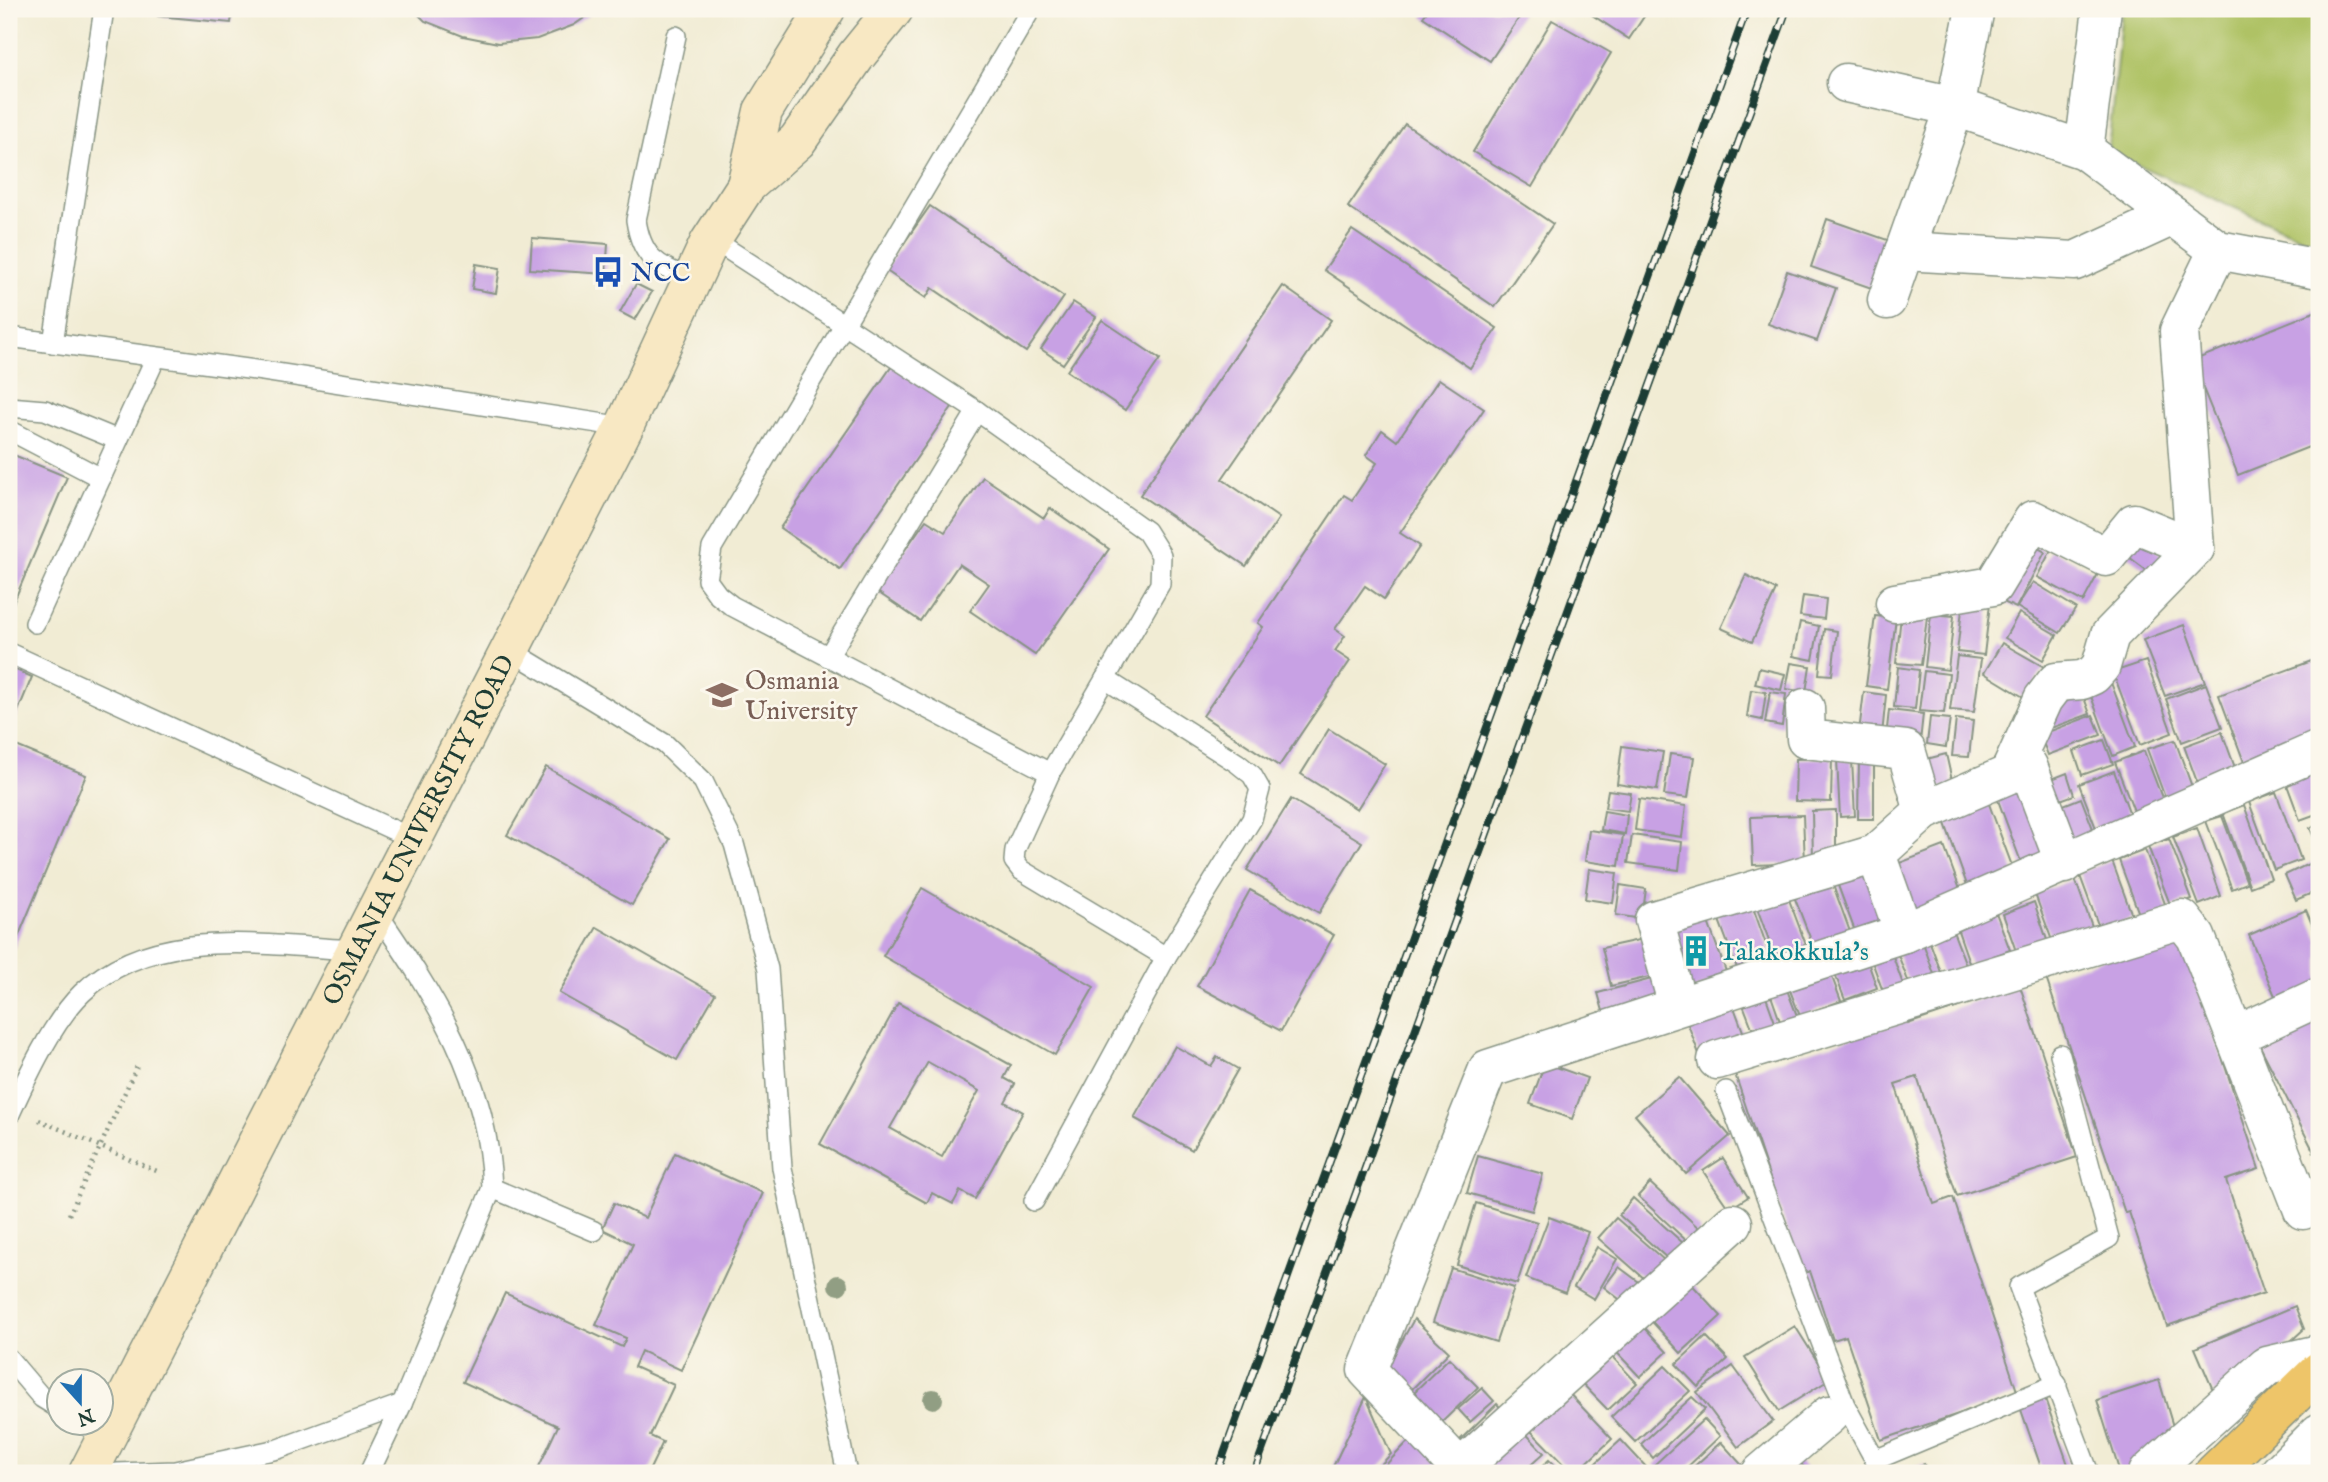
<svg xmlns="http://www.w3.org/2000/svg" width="2328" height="1482" viewBox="0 0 2328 1482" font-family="'IM FELL English',serif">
<rect width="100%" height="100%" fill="#fbf7ec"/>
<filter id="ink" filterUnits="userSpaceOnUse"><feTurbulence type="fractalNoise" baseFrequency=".0143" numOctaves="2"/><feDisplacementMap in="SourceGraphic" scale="14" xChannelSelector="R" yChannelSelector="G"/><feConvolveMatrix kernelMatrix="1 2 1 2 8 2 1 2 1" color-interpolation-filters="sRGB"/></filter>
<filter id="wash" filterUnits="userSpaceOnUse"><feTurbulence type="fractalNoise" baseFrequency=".00686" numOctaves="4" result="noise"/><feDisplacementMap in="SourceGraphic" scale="28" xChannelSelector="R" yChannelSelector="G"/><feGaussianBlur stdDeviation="1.57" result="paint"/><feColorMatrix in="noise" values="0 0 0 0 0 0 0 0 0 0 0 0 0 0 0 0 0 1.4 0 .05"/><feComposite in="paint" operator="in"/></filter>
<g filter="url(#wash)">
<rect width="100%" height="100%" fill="#f1ecd4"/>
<!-- green -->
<path fill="#afc265" stroke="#67804c" stroke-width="2" d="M2122,9H2315L2319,245L2108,152Z"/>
<g id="blocks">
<!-- building -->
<g fill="#c8a1e4" fill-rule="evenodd">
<path d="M159,9H233L231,23L158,16Z"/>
<path d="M413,9H597L574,25L537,39L498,43L463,36L425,21Z"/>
<path d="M1429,9H1525L1490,61L1423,17Z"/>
<path d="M1583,9H1649L1629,39Z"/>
<path d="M1552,20L1611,53L1532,187L1473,152Z"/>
<path d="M1405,124L1553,224L1495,307L1348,207Z"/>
<path d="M930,206L1064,297L1026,352L932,288L926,298L885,270Z"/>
<path d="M1827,219L1899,244L1883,292L1811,267Z"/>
<path d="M1352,230L1497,328L1470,368L1324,270Z"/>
<path d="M532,238L608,244L606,274L530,269Z"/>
<path d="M476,264L500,268L496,293L472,289Z"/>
<path d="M1787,271L1836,288L1817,341L1768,324Z"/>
<path d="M636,284L652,292L635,320L620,312Z"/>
<path d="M1283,286L1331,320L1222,479L1279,518L1246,566L1140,495Z"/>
<path d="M1073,302L1096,317L1063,364L1041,349Z"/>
<path d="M2319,310V443L2238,475L2192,361Z"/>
<path d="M1102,320L1160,359L1125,410L1067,371Z"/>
<path d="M894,363L954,404L840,569L780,528Z"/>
<path d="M1439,379L1484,409L1400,533L1420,546L1384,599L1365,586L1335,629L1345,636L1335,651L1350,661L1279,766L1203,716L1263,627L1258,623L1344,495L1352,500L1377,463L1366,455L1382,430L1397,441Z"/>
<path d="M9,453L67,477L12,606L9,605Z"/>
<path d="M983,477L1044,518L1050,508L1109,549L1035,655L970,611L989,584L959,564L920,621L876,591L926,520L945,532Z"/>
<path d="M2137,537L2162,555L2149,572L2125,554Z"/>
<path d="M2029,543L2045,552L2016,608L1999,600Z"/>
<path d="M2051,550L2098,574L2083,602L2037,577Z"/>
<path d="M1746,575L1776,590L1752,642L1721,628Z"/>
<path d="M2033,582L2076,608L2060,633L2017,607Z"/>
<path d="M1803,596L1826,599L1824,619L1800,616Z"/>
<path d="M1963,601L1990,604L1984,655L1957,652Z"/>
<path d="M1902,606L1928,609L1921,665L1896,663Z"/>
<path d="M2019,613L2057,635L2043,660L2005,638Z"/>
<path d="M1931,614L1954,616L1948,670L1925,667Z"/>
<path d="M1875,616L1896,618L1887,689L1866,686Z"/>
<path d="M1800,622L1819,626L1813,660L1793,656Z"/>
<path d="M2184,625L2205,682L2165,696L2143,640Z"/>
<path d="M1824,629L1837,631L1832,675L1819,674Z"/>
<path d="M2002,643L2044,667L2025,698L1984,673Z"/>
<path d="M1957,656L1981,659L1974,712L1950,710Z"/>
<path d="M2317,659L2319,735L2247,770L2219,695Z"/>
<path d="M2146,661L2172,733L2140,745L2113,672Z"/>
<path d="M1791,663L1810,666L1806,692L1786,689Z"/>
<path d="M9,667L32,677L9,733Z"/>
<path d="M1898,667L1919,670L1915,709L1894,707Z"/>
<path d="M1759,668L1785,674L1781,690L1755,684Z"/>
<path d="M1924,671L1949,674L1944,713L1919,711Z"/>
<path d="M2110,680L2135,747L2113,756L2088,688Z"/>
<path d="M2206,684L2222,727L2182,742L2166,699Z"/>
<path d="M1751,690L1766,692L1762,720L1747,717Z"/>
<path d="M1770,692L1786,694L1782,726L1765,723Z"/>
<path d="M1864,692L1886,695L1882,735L1859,732Z"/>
<path d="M2083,695L2090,714L2051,728L2045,709Z"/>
<path d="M1889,710L1923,714L1920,742L1886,738Z"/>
<path d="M2093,715L2101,735L2048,755L2040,735Z"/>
<path d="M1930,717L1950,719L1946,747L1927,744Z"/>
<path d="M1956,719L1973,721L1969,757L1952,756Z"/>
<path d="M1329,729L1385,764L1357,809L1301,774Z"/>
<path d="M2222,732L2238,776L2200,790L2184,746Z"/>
<path d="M2104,740L2113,764L2082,775L2074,751Z"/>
<path d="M2175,740L2196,798L2169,808L2147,749Z"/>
<path d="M9,743L86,775L9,959Z"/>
<path d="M1622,746L1663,752L1657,790L1617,784Z"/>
<path d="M2144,751L2167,811L2138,821L2115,762Z"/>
<path d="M1670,754L1694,757L1688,798L1664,795Z"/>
<path d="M1946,754L1953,785L1925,791L1919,761Z"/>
<path d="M1832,758L1831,802L1795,801L1796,759Z"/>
<path d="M1859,758H1874V819H1858Z"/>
<path d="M1837,760H1852L1855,816L1840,817Z"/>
<path d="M546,767L670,839L632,905L507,835Z"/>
<path d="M2319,770V813L2300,820L2286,782Z"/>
<path d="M2114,771L2135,828L2101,841L2079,784Z"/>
<path d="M2067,773L2074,795L2047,805L2039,784Z"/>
<path d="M2029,779L2058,857L2024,870L1995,792Z"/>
<path d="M1608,790L1631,793L1628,811L1605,808Z"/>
<path d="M2276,792L2301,860L2274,870L2249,802Z"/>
<path d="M1986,796L2018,882L1972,899L1941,812Z"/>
<path d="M2081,798L2097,839L2063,852L2048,811Z"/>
<path d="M1291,799L1362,842L1319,913L1247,870Z"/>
<path d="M1639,799L1686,806L1682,837L1635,830Z"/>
<path d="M2244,805L2271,879L2250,887L2223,813Z"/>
<path d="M1836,810V859H1813L1812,811Z"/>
<path d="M1604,811L1627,815L1625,834L1601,830Z"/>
<path d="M1803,815L1805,863L1753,865L1751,817Z"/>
<path d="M2222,816L2247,883L2232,889L2206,821Z"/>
<path d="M2319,824V849L2310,828Z"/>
<path d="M2197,828L2221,896L2199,905L2173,837Z"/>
<path d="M1589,830L1623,835L1619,866L1585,861Z"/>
<path d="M1632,835L1682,842L1679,870L1628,863Z"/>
<path d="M2169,839L2192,899L2171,907L2148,846Z"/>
<path d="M1944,846L1962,895L1906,915L1889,867Z"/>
<path d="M2145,850L2168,912L2142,922L2119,860Z"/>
<path d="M2319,859V890L2296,900L2285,875Z"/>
<path d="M2112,861L2133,918L2100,930L2079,873Z"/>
<path d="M1589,869L1617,873L1613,903L1585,899Z"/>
<path d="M1869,869L1892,930L1859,942L1836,880Z"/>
<path d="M1830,877L1853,940L1816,953L1792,891Z"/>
<path d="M2075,879L2094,932L2054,946L2035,894Z"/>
<path d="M1620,885L1646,889L1642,919L1616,915Z"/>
<path d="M922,888L1094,987L1055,1055L883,956Z"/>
<path d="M1785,889L1809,953L1778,964L1754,900Z"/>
<path d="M1250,890L1334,935L1281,1031L1197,986Z"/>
<path d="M1750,899L1773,964L1740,976L1716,912Z"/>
<path d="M2034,902L2048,943L2017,954L2003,914Z"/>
<path d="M1995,910L2010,950L1970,965L1956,925Z"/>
<path d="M2306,910L2319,941V985L2278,1003L2249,935Z"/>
<path d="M1704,911L1728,977L1687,992L1663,926Z"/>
<path d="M1951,926L1966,965L1942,975L1927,934Z"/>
<path d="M597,927L715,994L677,1060L559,993Z"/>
<path d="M2181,933L2259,1169L2226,1180L2264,1293L2167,1326L2129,1212L2125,1213L2046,978Z"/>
<path d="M1920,934L1935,977L1910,986L1894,944Z"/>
<path d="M1657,936L1666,973L1611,986L1602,948Z"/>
<path d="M1890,948L1905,990L1885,997L1870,956Z"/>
<path d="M1865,954L1877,988L1845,1000L1832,966Z"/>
<path d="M1827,964L1841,1001L1800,1016L1786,980Z"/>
<path d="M1663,976L1671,1004L1606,1022L1598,993Z"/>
<path d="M1784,982L1799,1021L1782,1027L1768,987Z"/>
<path d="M1762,986L1776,1025L1754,1033L1739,994Z"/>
<path d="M2020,986L2077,1157L1957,1196L1917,1077L1895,1084L1934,1204L1953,1197L2018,1394L1881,1440L1846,1336L1833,1340L1810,1271L1802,1274L1735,1074L1907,1021L1908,1024Z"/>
<path d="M1731,999L1745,1037L1699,1054L1685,1016Z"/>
<path d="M898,1003L1011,1065L1004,1078L1015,1084L1005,1102L1023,1112L975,1199L960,1191L953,1204L932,1193L927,1203L820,1144ZM928,1062L979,1091L942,1157L890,1128Z"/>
<path d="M2319,1016V1149L2314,1152L2260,1046Z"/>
<path d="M1175,1046L1211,1066L1217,1057L1238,1069L1192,1150L1134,1118Z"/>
<path d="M1545,1063L1587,1078L1572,1119L1530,1104Z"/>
<path d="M1679,1077L1730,1136L1686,1174L1635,1115Z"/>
<path d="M675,1153L763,1193L681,1370L641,1351L634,1367L674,1385L650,1436L663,1442L648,1473H536L558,1426L463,1382L505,1293L622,1347L626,1338L596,1325L633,1244L602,1229L614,1203L645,1218Z"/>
<path d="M1478,1156L1543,1174L1532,1211L1467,1193Z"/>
<path d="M1723,1158L1748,1197L1729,1209L1703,1171Z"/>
<path d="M1650,1183L1701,1230L1689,1243L1638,1196Z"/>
<path d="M1633,1198L1683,1243L1668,1259L1619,1215Z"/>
<path d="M1476,1203L1537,1222L1517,1284L1457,1265Z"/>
<path d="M1549,1217L1588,1232L1565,1293L1526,1278Z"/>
<path d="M1616,1218L1664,1260L1646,1280L1598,1238Z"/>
<path d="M1597,1247L1617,1259L1594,1299L1574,1287Z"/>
<path d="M1619,1267L1643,1285L1628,1306L1604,1287Z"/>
<path d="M1451,1268L1514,1288L1496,1342L1433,1322Z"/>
<path d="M1685,1277L1721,1316L1681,1353L1645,1314Z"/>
<path d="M2295,1306L2304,1329L2240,1388L2216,1397L2195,1348Z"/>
<path d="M1634,1316L1667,1352L1640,1377L1607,1342Z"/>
<path d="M1414,1319L1449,1352L1408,1393L1383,1375Z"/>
<path d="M1795,1326L1829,1380L1779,1411L1745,1357Z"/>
<path d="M1706,1336L1728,1359L1698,1387L1676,1364Z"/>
<path d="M1603,1347L1637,1383L1608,1410L1573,1374Z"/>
<path d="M1449,1358L1478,1387L1438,1426L1409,1397Z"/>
<path d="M1665,1366L1690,1391L1635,1442L1611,1417Z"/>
<path d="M1733,1366L1773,1421L1738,1447L1697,1392Z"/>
<path d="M2159,1380L2177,1440L2140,1473H2120L2097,1400Z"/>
<path d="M1482,1388L1494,1401L1470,1422L1458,1409Z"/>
<path d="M1565,1389L1612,1439L1576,1473H1572L1525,1425Z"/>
<path d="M2044,1396L2071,1473H2043L2019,1404Z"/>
<path d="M1366,1397L1391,1454L1373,1473H1334L1331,1471Z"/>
<path d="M1692,1397L1705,1409L1653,1458L1641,1444Z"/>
<path d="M1497,1404L1508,1416L1472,1450L1461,1439Z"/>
<path d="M1704,1419L1720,1436L1681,1473H1661L1654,1465Z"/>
<path d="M1518,1425L1544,1453L1522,1473H1487L1478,1462Z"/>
<path d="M1416,1433L1445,1461L1434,1473H1382L1380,1471Z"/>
<path d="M1621,1440L1647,1468L1641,1473H1585Z"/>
<path d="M1721,1442L1749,1473H1687Z"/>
<path d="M2319,1443V1473H2296Z"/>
<path d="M1793,1456L1810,1473H1776Z"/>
<path d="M1549,1460L1562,1473H1535Z"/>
<path d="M1924,1464L1927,1473H1900Z"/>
</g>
</g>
</g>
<g filter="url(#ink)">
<use href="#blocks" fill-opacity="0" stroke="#889484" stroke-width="2"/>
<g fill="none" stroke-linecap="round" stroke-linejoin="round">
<defs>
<g id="service">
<path d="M1031,9L712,548L707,580L718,595L732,606L1050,773"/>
<path d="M676,36L636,220C642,260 658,265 692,280"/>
<path d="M712,239L977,411L1146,531L1161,555L1160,584L1105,679L1237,763L1252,775L1260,789L1252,819L1166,957L1034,1201"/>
<path d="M9,337L263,371L624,427"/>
<path d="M53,343L104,9"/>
<path d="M9,407L45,410L118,440"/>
<path d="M9,430L101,478"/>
<path d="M35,623L156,357"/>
<path d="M510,650L665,744L703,781L734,844L768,969L782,1168L847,1473"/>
<path d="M9,653L413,839"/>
<path d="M828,657L977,411"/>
<path d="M1105,679L1050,773L1015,850L1014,861L1021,870L1166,957"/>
<path d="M2060,1054L2109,1238L2019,1287L2089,1473"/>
<path d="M1726,1091L1845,1405L1875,1460L2057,1384"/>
<path d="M9,1116C26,1079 52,1022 82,993C153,924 266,946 356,950"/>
<path d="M492,1188L594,1231"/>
<path d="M9,1359L42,1398L60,1409"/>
<path d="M81,1422L106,1438"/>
<path d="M117,1473L175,1471L278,1449L402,1404"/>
<path d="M369,1473L402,1404L492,1188C488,1078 436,999 376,911"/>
</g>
<g id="minor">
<path d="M1846,83L1955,107L2084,150L2218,250L2319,269"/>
<path d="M2084,150L2102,9"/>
<path d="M1904,251L2075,261L2173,216"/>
<path d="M1887,300L1955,107L1975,9"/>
<path d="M1895,603L1993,586L2033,520L2106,557L2134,523L2195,548"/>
<path d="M1805,708L1806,739L1906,750L1924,811"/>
<path d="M2009,774L2043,699L2056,682L2082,680L2093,675L2101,666L2110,635L2195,548L2179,331L2218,250"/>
<path d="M1876,854L1904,933"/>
<path d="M1678,1006L1654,920L1876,854L1924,811L2028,766L2065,864"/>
<path d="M1717,1060L2182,919L2196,937L2235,1036"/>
<path d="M2303,1210L2235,1036L2319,997"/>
<path d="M1460,1469L1733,1223"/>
<path d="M1464,1473L1367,1370L1488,1069L1904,933L2319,750"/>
<path d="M1761,1473L1829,1415"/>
</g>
<g id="tertiary">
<path d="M2148,1473L2267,1366L2319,1354"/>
<path d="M2279,1473L2319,1433"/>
</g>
<g id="secondary">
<path d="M746,186L763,111L826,9"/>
<path id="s1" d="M88,1473L624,427L709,243L746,186L797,141L856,56L894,9"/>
</g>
<path id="primary" d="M2214,1473L2319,1371"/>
</defs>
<!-- service casing -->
<use href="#service" stroke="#889484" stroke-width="22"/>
<!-- minor casing -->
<use href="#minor" stroke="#889484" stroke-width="41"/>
<!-- tertiary casing -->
<use href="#tertiary" stroke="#889484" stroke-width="41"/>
<!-- secondary casing -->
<use href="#secondary" stroke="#889484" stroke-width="41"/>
<!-- primary casing -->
<use href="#primary" stroke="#889484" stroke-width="41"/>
<!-- path -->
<g stroke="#889484" stroke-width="4.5" stroke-dasharray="2 5" stroke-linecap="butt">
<path d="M39,1120L159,1172"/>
<path d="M69,1215L137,1066"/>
</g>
<!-- service -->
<use href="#service" stroke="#fff" stroke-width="19"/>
<!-- minor -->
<use href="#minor" stroke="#fff" stroke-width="38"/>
<!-- tertiary -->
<use href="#tertiary" stroke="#fff" stroke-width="38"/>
<!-- secondary -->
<use href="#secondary" stroke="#f8e8c3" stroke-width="38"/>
<!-- primary -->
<use href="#primary" stroke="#eec569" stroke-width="38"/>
<defs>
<g id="rail">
<path d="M1217,1473L1747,9"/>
<path d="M1254,1473L1787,9"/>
</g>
</defs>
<!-- rail casing -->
<use href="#rail" stroke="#1f3d34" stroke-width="8"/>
<!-- rail -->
<use href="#rail" stroke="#fbf7ec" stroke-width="5" stroke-dasharray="16" stroke-linecap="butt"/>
</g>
<!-- trees -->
<g fill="#919e83">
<circle cx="838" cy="1285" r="10"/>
<circle cx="933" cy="1399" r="10"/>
</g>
</g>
<!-- icons -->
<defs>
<symbol id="bus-bare" viewBox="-9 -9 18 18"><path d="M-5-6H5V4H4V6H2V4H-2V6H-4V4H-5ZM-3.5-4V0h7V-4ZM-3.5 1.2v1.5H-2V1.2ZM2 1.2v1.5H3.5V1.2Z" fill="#1a4fb4" stroke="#fbf7ec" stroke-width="2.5" paint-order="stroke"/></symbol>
<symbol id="university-bare" viewBox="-9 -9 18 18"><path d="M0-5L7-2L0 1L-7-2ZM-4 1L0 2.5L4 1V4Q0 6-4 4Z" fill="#8d6e63" stroke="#fbf7ec" stroke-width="2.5" paint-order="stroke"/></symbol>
<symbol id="building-bare" viewBox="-9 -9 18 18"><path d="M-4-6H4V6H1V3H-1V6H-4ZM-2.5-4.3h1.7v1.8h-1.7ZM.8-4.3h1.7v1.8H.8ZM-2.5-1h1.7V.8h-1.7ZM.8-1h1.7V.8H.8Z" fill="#0f9aa8" stroke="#fbf7ec" stroke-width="2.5" paint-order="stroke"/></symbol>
</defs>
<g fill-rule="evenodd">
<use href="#bus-bare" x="586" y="250" width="44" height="44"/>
<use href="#university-bare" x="700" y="673" width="44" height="44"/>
<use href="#building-bare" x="1674" y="929" width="44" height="44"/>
</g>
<g text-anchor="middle" stroke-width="5" stroke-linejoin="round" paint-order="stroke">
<!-- transit labels -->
<g font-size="26" fill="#164399" stroke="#fbf7ec" text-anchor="start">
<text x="631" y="281">NCC</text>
</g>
<!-- education labels -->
<g font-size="26" fill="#785e54" stroke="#fbf7ec" text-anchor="start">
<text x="745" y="689">Osmania<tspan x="745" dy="30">University</tspan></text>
</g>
<!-- street labels -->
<g font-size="26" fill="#1f3d34" stroke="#fbf7ec">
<text dy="9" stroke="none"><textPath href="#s1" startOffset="723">OSMANIA UNIVERSITY ROAD</textPath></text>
</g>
<!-- culture labels -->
<g font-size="26" fill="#0d838f" stroke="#fbf7ec" text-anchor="start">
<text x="1719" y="960">Talakokkula's</text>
</g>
</g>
<!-- margin -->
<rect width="2328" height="1482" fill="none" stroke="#fbf7ec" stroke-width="35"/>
<!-- north arrow -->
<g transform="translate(80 1402) rotate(159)"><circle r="33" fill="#fbf7ec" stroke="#a3ada2" stroke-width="2"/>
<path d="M0-5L12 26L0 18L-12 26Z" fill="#1f6fb2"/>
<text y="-10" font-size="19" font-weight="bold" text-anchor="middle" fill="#1f3d34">N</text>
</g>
</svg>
